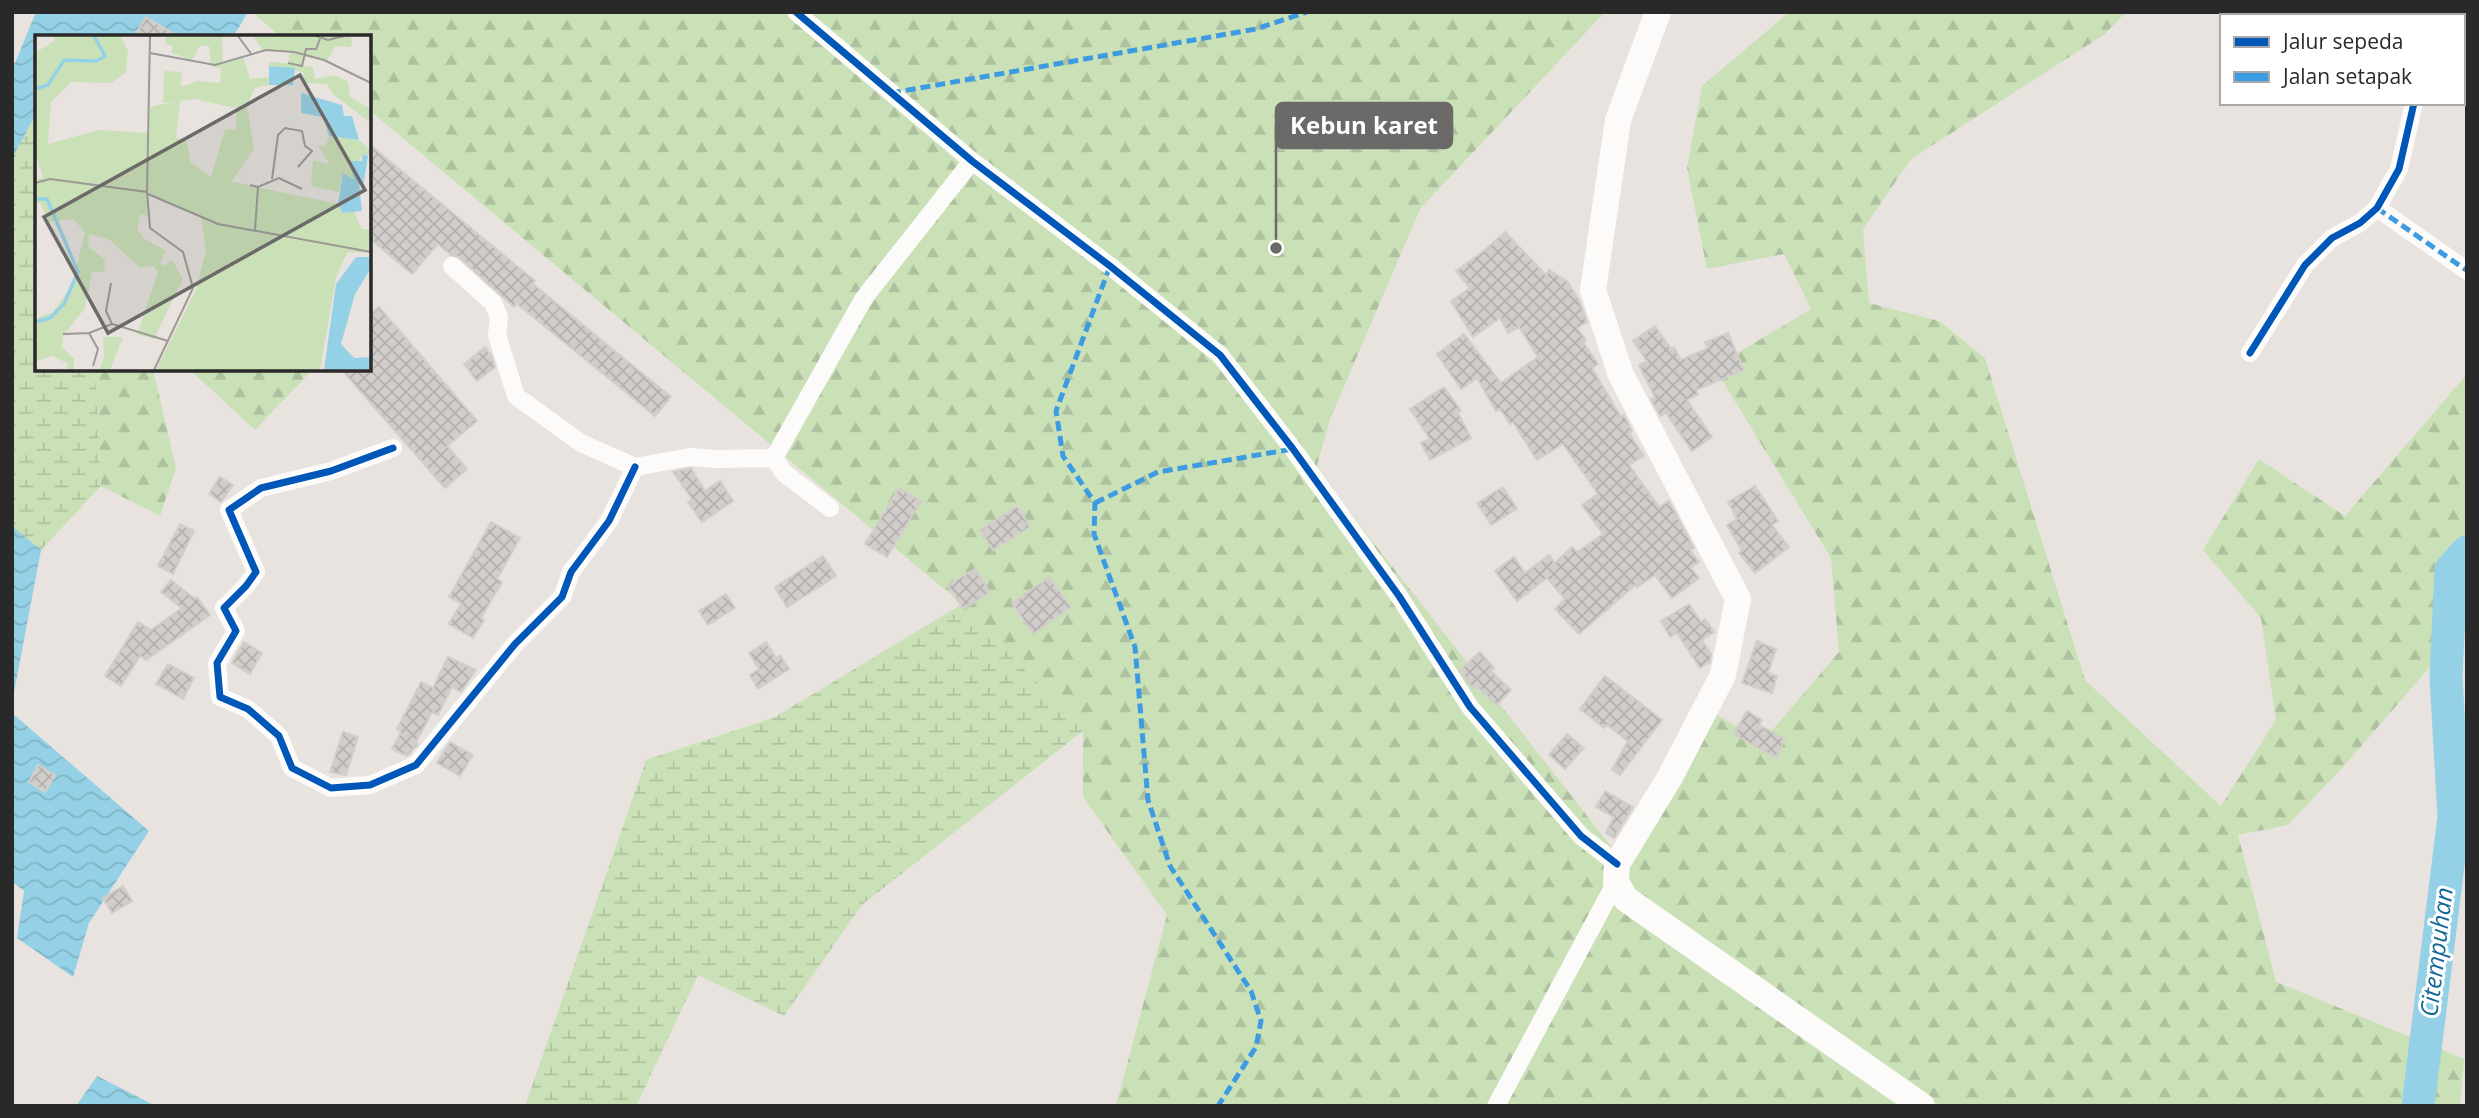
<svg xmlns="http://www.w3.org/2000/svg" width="2479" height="1118" viewBox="0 0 2479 1118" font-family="'Open Sans',sans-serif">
<defs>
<pattern id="forest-firs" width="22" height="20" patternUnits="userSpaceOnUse" patternTransform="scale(1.75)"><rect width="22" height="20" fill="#cae1b8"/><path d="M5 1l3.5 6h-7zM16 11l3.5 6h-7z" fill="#aec19e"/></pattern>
<pattern id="wetland-marsh" width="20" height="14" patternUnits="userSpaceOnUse" patternTransform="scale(1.75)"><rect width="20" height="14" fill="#cae1b8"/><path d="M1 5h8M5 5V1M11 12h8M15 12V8" fill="none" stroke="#aec19e"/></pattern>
<pattern id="water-waves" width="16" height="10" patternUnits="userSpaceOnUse" patternTransform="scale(1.75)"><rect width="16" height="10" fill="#95d1e6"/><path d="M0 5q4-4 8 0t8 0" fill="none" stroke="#80b3c5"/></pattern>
<pattern id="building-cross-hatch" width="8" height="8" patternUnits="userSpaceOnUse" patternTransform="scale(1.75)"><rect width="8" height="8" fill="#d0cdca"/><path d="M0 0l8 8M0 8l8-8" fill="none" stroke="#b3b0ae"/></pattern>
</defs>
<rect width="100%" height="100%" fill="#e8e3de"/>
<!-- forest -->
<g fill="url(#forest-firs)">
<path d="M252,12H1605L1420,209L1330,419L1316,469L1627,867L1710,711L1763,741L1839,652L1831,558L1714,367L1811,309L1784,254L1707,269L1687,168L1702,86L1789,12H2126L2105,34L1911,159L1863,229L1869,303L1939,321L1985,358L2085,680L2221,806L2276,720L2261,618L2203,550L2259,459L2345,516L2467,374V624L2344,766L2288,825L2238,835L2276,982L2464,1059L2460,1106H1116L1167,915L1083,797V731L962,604L369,110V37H281Z"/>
<path d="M95,369H153L176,468L160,516L101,486Z"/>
<path d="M189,369H313L255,430Z"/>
</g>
<!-- wetland -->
<g fill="url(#wetland-marsh)">
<path d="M34,116L37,122V369H95L101,486L41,550L12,528V246L15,238L12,236V159Z"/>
<path d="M962,604L1083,731L862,905L784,1016L698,975L636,1106H525L646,760L775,717Z"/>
</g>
<!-- water -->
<g fill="url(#water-waves)">
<path d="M36,12H248L233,37H37V122L34,117L12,159V62L15,63Z"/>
<path d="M12,526L41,550L12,703Z"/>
<path d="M12,713L149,831L89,923L73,977L17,938L24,891L12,881Z"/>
<path d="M97,1076L156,1106H76Z"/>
</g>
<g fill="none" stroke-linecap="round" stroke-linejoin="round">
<!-- river -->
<path stroke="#95d1e6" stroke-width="33" d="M2418,1106L2454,817L2446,677L2451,570L2467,552"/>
</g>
<!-- building -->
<g fill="url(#building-cross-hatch)" stroke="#d2cfcb" stroke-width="2">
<path d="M146,17L179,37H134Z"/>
<path d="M369,144L535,281L533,284L671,397L655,416L516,303L514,307L459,257L451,255L438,244L412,274L369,238Z"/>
<path d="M1505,232L1546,275L1549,270L1568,282L1580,302L1587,322L1577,328L1586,340L1583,342L1598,364L1592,368L1621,417L1624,415L1632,431L1629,433L1644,456L1629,465L1659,507L1669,501L1694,548L1690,550L1699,562L1691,568L1699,578L1672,598L1655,575L1637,587L1635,585L1579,634L1555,609L1565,599L1547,578L1517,601L1495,571L1514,557L1525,573L1549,555L1555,563L1572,547L1577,552L1603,534L1582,505L1598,494L1563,444L1537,460L1513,422L1510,424L1500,409L1496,411L1477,378L1461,389L1437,354L1464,334L1501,383L1538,357L1519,327L1508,333L1500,318L1473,337L1451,301L1470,288L1456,271L1485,250Z"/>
<path d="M379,307L477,421L447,446L467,469L445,488L341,369H369V315Z"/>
<path d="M1655,326L1671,349L1674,347L1681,360L1708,348L1705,342L1728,333L1744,370L1696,390L1698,394L1687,400L1712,437L1692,451L1666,413L1660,416L1651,399L1655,397L1639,365L1647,361L1633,341Z"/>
<path d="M485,347L491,355L495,367L477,381L464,364Z"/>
<path d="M1444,387L1461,411L1458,413L1471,438L1430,460L1421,443L1430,439L1410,409Z"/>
<path d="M691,468L705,491L720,481L733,501L702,522L688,502L692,499L673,472Z"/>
<path d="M220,477L233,485L221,502L209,494Z"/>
<path d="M1755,486L1778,521L1772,525L1789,547L1755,573L1739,553L1742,551L1727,525L1737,519L1728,502Z"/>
<path d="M1503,487L1517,509L1491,525L1477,503Z"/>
<path d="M899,488L921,501L887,557L865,544Z"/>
<path d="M1017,506L1030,527L993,550L980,530Z"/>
<path d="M491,522L520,538L497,579L502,582L481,618L484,620L473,638L449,624L461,603L449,597Z"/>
<path d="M180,524L194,531L173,574L158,566Z"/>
<path d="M823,556L836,576L787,607L775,587Z"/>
<path d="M975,569L990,592L963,609L948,585Z"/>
<path d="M1049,577L1071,607L1033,634L1012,603Z"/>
<path d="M171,580L195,599L197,597L210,615L146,660L140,656L121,686L105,676L138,622L151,630L182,608L161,592Z"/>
<path d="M726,594L735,608L708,625L699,611Z"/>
<path d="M1689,604L1701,622L1705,619L1714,632L1702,640L1711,654L1710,662L1700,668L1677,633L1670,637L1661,621Z"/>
<path d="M1757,641L1776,649L1768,673L1777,676L1772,693L1742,683Z"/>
<path d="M244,642L262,653L250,674L232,663Z"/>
<path d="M766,642L776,658L780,655L789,669L758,689L750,675L759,669L749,653Z"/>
<path d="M1480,652L1494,668L1491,671L1511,690L1497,705L1475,685L1472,688L1460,670Z"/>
<path d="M448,657L476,670L461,692L452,687L438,715L432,712L416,742L418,744L407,756L392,749L401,732L397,729L421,682L433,688Z"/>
<path d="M168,664L194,678L183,699L156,684Z"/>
<path d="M1605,676L1662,720L1620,775L1612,770L1628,741L1607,725L1604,728L1580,709Z"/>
<path d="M1747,711L1762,720L1759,725L1785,739L1776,758L1734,734Z"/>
<path d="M343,732L358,737L346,775L330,772Z"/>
<path d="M1567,734L1584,748L1565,769L1549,755Z"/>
<path d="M450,742L473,755L460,776L437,763Z"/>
<path d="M38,765L55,775L45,792L29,782Z"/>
<path d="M1605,791L1633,807L1614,838L1606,833L1614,817L1596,807Z"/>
<path d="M123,886L132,901L112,913L103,898Z"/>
</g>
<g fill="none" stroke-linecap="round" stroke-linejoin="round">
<!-- service -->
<path stroke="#fcfbfa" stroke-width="9" d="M2463,49L2467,50"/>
<!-- minor -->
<g stroke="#fcfbfa" stroke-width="18">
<path d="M796,12L972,161L1110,266L1220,355L1293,449L1399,596L1470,707L1581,836L1617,864"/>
<path d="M2389,12L2392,16"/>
<path d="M2377,208L2466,270"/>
<path d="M452,266L493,303L499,317L497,335L516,396L581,443L635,467L690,457L715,459L774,458L784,473L830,508"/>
<path d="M2250,353L2305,265L2332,238L2360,223L2377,208L2399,169L2414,103"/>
<path d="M393,448L331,471L261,488L229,510L256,572L246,586L224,608L236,631L217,663L220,697L248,709L279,736L292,768L331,788L370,785L416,765L515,644L562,597L571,572L609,521L635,467"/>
<path d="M774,458L864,298L972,161"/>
<path d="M1496,1106L1616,882"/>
</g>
<!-- secondary -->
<path stroke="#fcfbfa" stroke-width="26" d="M1658,12L1618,120L1593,290L1621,375L1738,599L1723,675L1670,777L1617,864L1616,882L1626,899L1922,1106"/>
<!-- quiet -->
<g stroke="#3d9ce1" stroke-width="5" stroke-dasharray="10 5" stroke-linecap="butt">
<path d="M891,93L1256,29L1307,12"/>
<path d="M2377,208L2466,270"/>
<path d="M1110,266L1056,411L1063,456L1095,503L1094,534L1135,647L1148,800L1170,866L1251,991L1261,1021L1256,1047L1218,1106"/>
<path d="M1095,503L1158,472L1293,449"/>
</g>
<defs>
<g id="cycleway">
<path d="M796,12L972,161L1110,266L1220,355L1293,449L1399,596L1470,707L1581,836L1617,864"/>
<path d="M2250,353L2305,265L2332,238L2360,223L2377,208L2399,169L2414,103"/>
<path d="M393,448L331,471L261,488L229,510L256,572L246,586L224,608L236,631L217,663L220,697L248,709L279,736L292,768L331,788L370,785L416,765L515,644L562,597L571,572L609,521L635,467"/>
</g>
</defs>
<!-- cycleway casing -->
<use href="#cycleway" stroke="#fff" stroke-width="11"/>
<!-- cycleway -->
<use href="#cycleway" stroke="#0057b8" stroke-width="7"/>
</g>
<g text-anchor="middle" stroke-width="6" stroke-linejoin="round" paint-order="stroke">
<!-- water labels -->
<g font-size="24" font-style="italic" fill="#126794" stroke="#fff">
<text transform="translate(2437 952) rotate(-83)" y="8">Citempuhan</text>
</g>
</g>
<!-- overview -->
<g transform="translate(35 35)">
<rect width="336" height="336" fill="#e8e3de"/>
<path d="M218,1H316L317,12L300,11L292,26L271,21L268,30L253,27L255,17L228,15ZM129,36L147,37L145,66L128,68Z" fill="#cae1b8"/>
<path d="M20,1H85L93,15L91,37L76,48L36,47L16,67L13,109L64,95L114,98L115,72L145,66L146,52L163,46L185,48L186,34L176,31L174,11H165L157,25L137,18V11L130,9L131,1H187L188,29L208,21L215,44L200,73L159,64L145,66L141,103L151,105L156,128L176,142L303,169L315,200L313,217L301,242L285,335H121L161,255L171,215L166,182L112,159V180H105L102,193L108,203L131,216L125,227L130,231L137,225L148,244L119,304L102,299L123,238L119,231L104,232L75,205L54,199L53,211L70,225L69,237H57L50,273L28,301L27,312L39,324V335H32V328L17,321L0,327V290L4,282L18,277L37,250L50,197L38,184L14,187L5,168H0V146L8,142L0,118V18L19,6ZM234,26L278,32L280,44L300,40L313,47L315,62L336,74V88L299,60L292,49L270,48L268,37L234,31ZM283,111H291L308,138L304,157L276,151L278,125L295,129ZM68,302H88L75,335H64L69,323Z" fill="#cae1b8"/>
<path d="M233,42L234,50L220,53L212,71L219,114L195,148L176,142L190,95L201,94L202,65L215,44ZM294,101L324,105L336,116V121L329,119L319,132V145L308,138L291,111ZM319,177L327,194H336L334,218L313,217L314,199L307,178Z" fill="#cae1b8"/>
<path d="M234,31L260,33L258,50H234ZM266,58L307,70L309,81H317L324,105L294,101L288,82L266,78ZM328,119L333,121L328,151L324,150L327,176L307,178L303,169L308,138L319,145L314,126H327ZM321,222H336V233L320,259L306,309L319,323L336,322V334L289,335L301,249Z" fill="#95d1e6"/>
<path fill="none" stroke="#95d1e6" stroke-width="3.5" d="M0,54L13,50L29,25L61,26L70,21L59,1M0,164H12L43,237L29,269L15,283L0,287"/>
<path fill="none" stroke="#9c9996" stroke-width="2" d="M203,1L217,20M281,1L293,5L309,1M115,18L180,30L231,15L259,17L289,25L336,48M253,28L267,31L271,14H281L285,4M237,144L243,100L250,93L267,96L270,111L277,116L263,132M0,148L15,144L112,157L115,193L148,217L158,253L119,335M215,150L223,152L244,143L267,154M112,157L115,1M113,159L183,189L336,217M220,195L223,152M76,248L71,276L77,289L133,306M28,299L54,298M58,331L63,314L54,298L77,289"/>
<path fill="#6c6a68" fill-opacity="0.15" stroke="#6c6a68" stroke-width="3.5" d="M265,40L330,155L73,298L9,182Z"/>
<rect width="336" height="336" fill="none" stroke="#292929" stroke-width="3.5"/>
</g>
<!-- callouts -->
<path fill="none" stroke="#6c6a68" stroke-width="2.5" d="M1276 248L1276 125"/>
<circle fill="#6c6a68" stroke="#fff" stroke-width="2.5" cx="1276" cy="248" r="7"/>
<rect fill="#6c6a68" stroke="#6c6a68" stroke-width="2.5" x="1276" y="103" width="176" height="45" rx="7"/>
<g font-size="24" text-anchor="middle" font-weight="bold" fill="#fff">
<text x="1364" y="134">Kebun karet</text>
</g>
<!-- border -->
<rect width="2479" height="1118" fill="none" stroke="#292929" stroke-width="28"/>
<!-- legend -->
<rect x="2220" y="14" width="245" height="91" fill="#ffffff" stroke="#a9a9a9" stroke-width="2"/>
<rect x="2234" y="37" width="35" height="10" fill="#0057b8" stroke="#a9a9a9" stroke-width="2"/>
<text x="2283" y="49" font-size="21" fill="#292929">Jalur sepeda</text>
<rect x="2234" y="72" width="35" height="10" fill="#3d9ce1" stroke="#a9a9a9" stroke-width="2"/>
<text x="2283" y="84" font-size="21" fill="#292929">Jalan setapak</text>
</svg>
